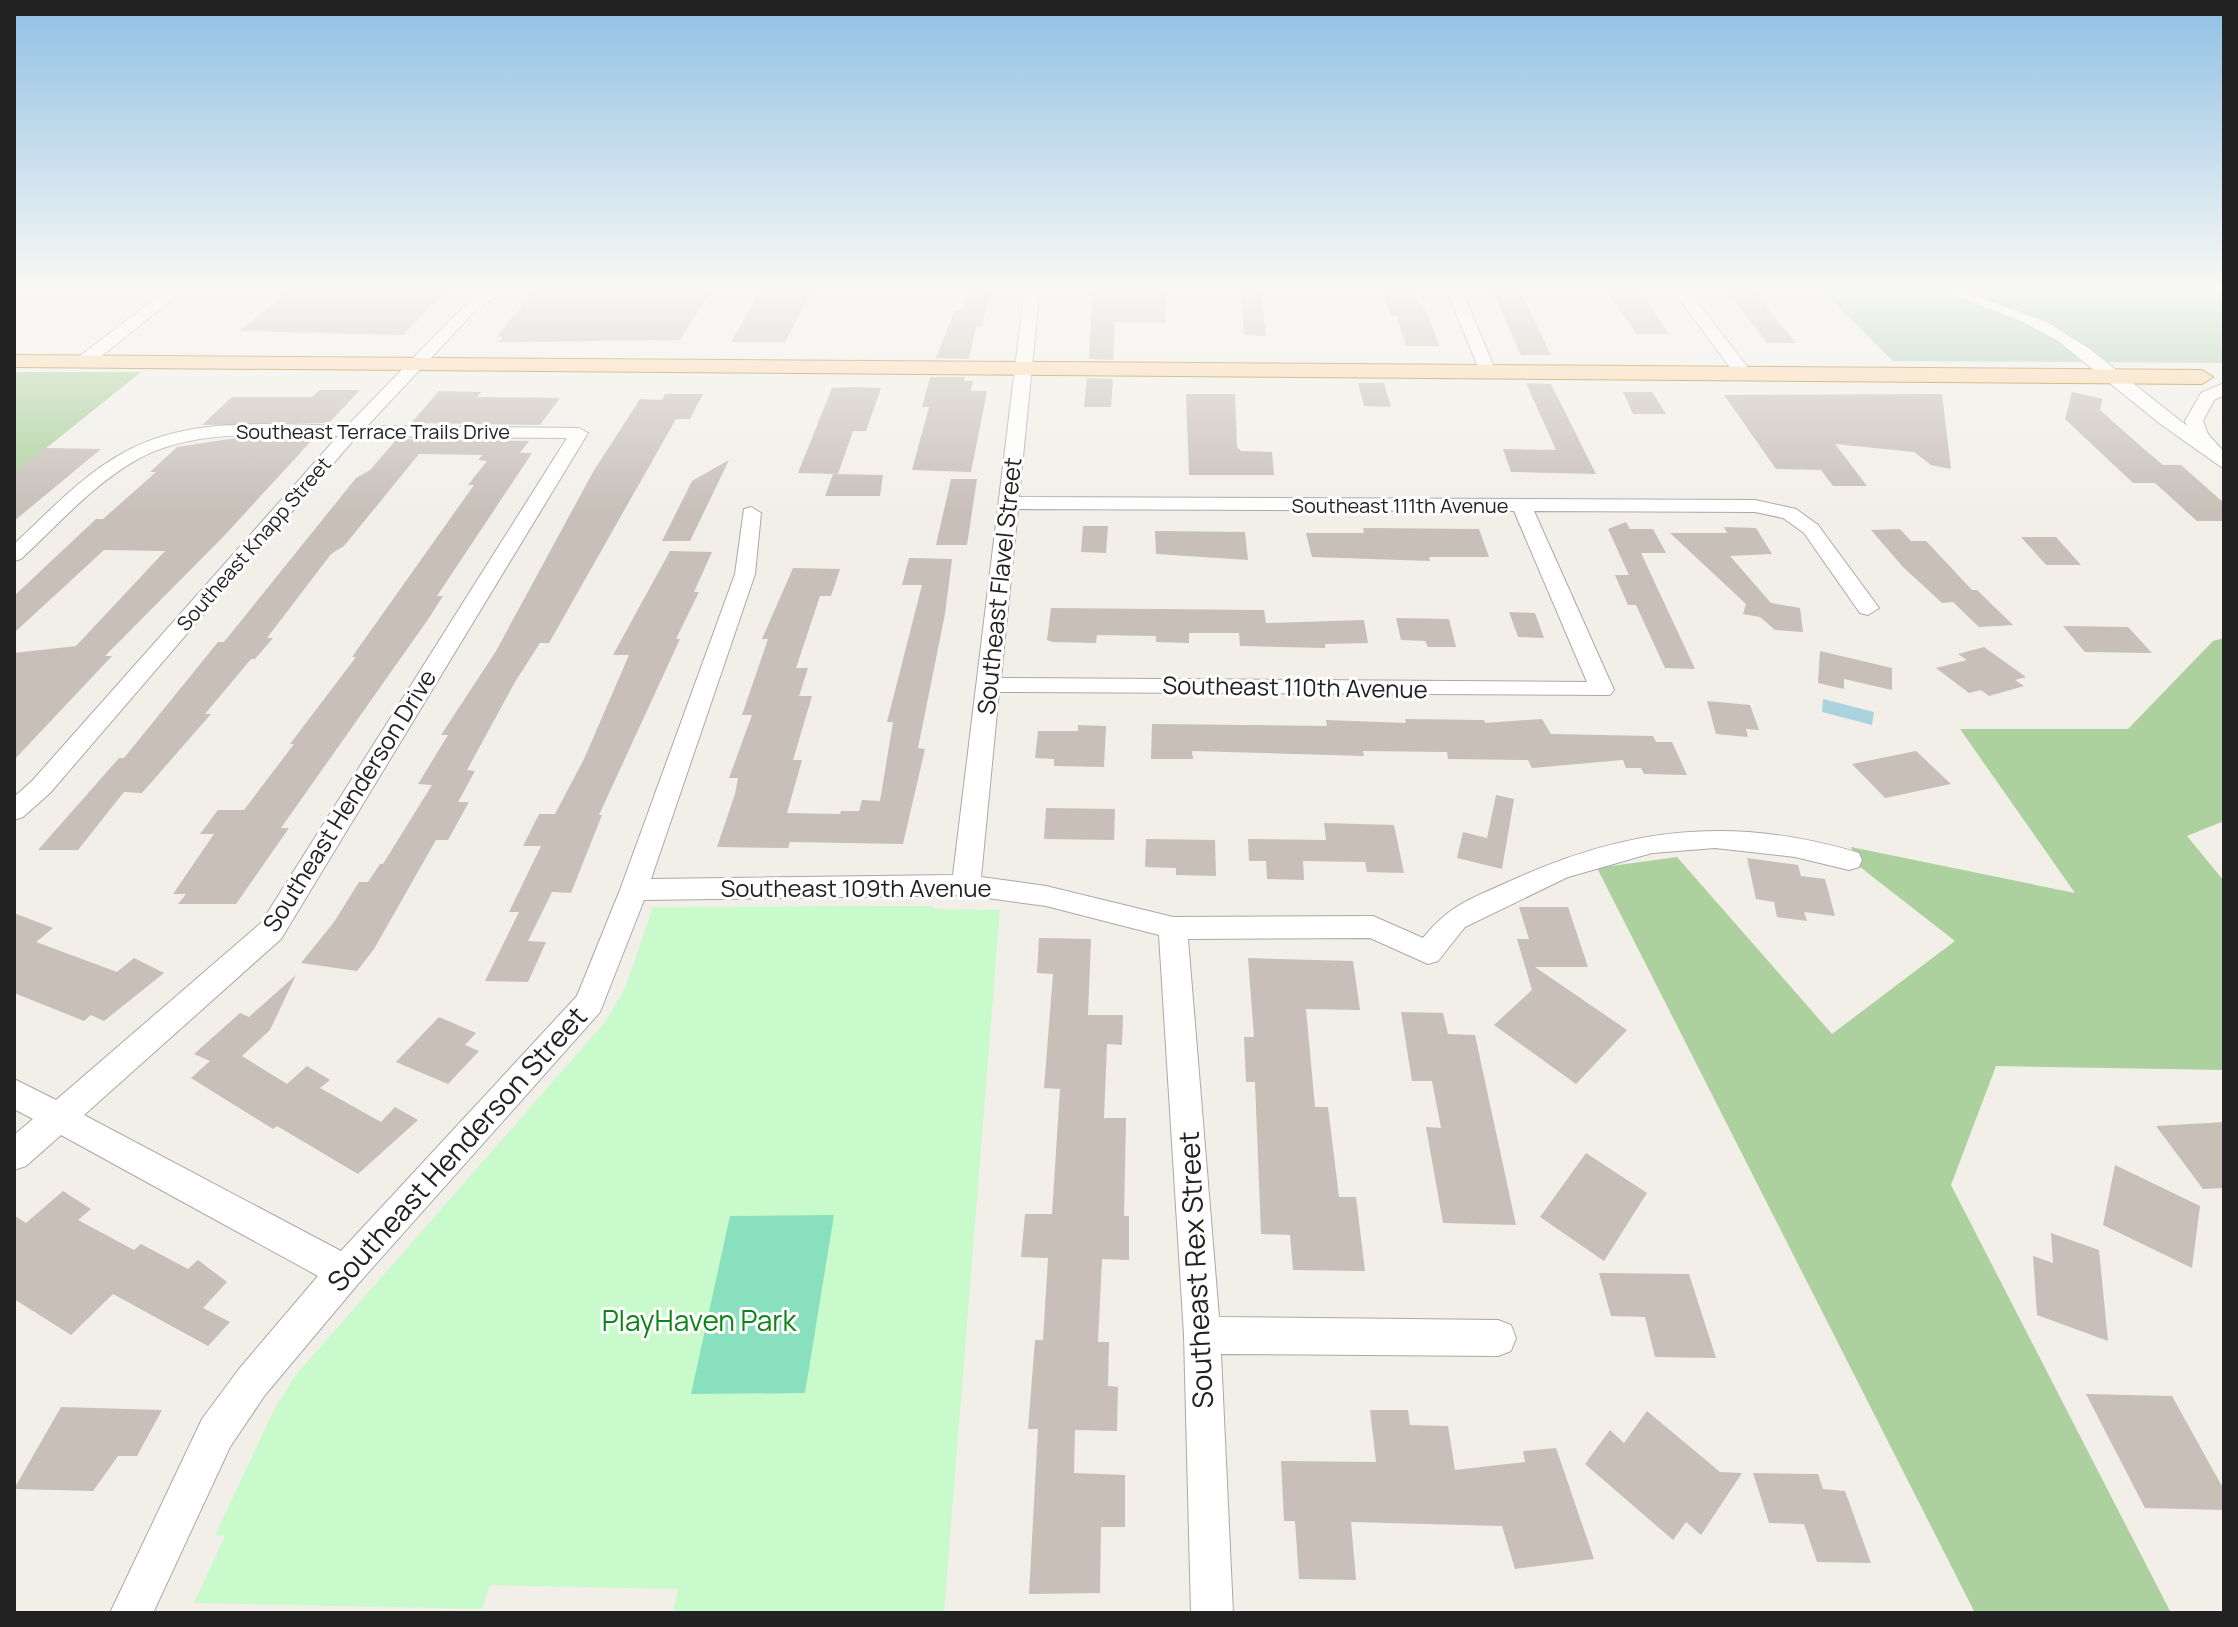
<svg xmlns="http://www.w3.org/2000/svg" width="2238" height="1627" viewBox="0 0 2238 1627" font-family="Manrope,sans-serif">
<rect width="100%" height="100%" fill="#f2efe9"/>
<!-- forest -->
<g fill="#add19e">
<path d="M14,372H141L14,474Z"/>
<path d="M2224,638V821L2187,836L2224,881V1070L1996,1066L1951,1185L2171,1613H1975L1597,868L1677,857L1832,1034L1955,941L1860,867L1851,847L2075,893L1960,729H2128L2213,641Z"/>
</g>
<!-- cemetery -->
<path fill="#aacbaf" d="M1817,286H2224V363L1893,361Z"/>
<!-- park -->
<path fill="#c8facc" d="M932,906L933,909L1000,910L944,1613H673L678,1589L490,1585L482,1609L194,1603L225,1536L215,1535L275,1408L295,1376L606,1021L625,988L653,907Z"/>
<!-- pitch -->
<path fill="#88e0be" d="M834,1215L805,1393L691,1394L730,1216Z"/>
<!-- water -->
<path fill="#aad3df" d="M1823,699L1874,712L1872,725L1822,712Z"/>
<!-- building -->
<g fill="#c7bfb8">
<path d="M295,286H451L403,335L239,331Z"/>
<path d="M539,286H714L680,340L499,342L503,337H496Z"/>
<path d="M763,286H814L785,342H731Z"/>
<path d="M968,286H992L982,327H976L969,359L936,358L955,310H962Z"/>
<path d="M1093,286H1165L1166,323L1115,322L1113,360L1089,359Z"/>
<path d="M1240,286H1260L1266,336L1244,335Z"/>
<path d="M1381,286H1412L1417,301L1427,311L1439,346H1406L1397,316H1391Z"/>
<path d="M1490,286H1518L1551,355H1521Z"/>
<path d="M1602,286H1636L1669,334H1637Z"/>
<path d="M1723,286H1749L1796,343H1767Z"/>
<path d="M930,377H965L964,381H973L971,391H987L971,472L912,470L929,407H922Z"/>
<path d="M1087,378L1113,379L1111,407H1084Z"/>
<path d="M1358,383H1384L1391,407L1364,406Z"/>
<path d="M1526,383L1551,384L1596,474L1511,472L1503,449L1556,450Z"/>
<path d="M854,387L881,388L866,431H853L838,474L798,473L832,388Z"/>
<path d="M320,390H360L329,423L202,425L232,397H312Z"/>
<path d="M439,391L481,392L477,397L560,398L540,425L411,423Z"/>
<path d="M1623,392H1652L1666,414H1633Z"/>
<path d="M2072,392L2103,399L2100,410L2145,450L2163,465H2181L2224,503V521H2197L2155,483H2133L2065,419Z"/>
<path d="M665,394H703L690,419H676L549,643H540L515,682L467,770L475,771L458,802H469L448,840H436L374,949L357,971L301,963L334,922L359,882H368L380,864H383L432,785L418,784L448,735H441L496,651L593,472L640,399L662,400Z"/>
<path d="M1186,394H1235L1237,447L1241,451L1272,452L1274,475H1189Z"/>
<path d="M1942,394L1951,469L1931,465L1914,452L1835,444L1867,486H1833L1821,470L1776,469L1724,395Z"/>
<path d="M236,438L313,439L224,536L105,656H112L14,760V653L76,646L165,551L104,550L14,633V596L96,519H103L156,472H150L177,447Z"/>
<path d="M397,439L529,441L520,453H532L437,596H443L429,618L281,828H289L236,904H178L186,894H173L214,834H200L218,810H244L294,744H290L356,657H352L474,485H468L487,461L478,460L483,455L419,454L344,546L331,554L267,638H273L255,659H251L205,714H211L142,793L124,792L78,850H38L119,758H124L218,642H224L356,478L370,470Z"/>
<path d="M45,448L101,449L14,521V473Z"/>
<path d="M729,460L690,541H662L692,481Z"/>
<path d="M833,474L883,475L880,496H825Z"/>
<path d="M951,479H977L967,545H936Z"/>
<path d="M1626,522L1630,529H1653L1666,553H1641L1695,669L1665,668L1636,605H1628L1615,575H1629L1608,529Z"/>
<path d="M1083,526H1108L1106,553L1081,552Z"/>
<path d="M1724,527L1756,528L1772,554L1730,556L1771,603L1800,608L1803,632L1775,630L1760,617L1743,614L1746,604L1670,533H1727Z"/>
<path d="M1363,528L1479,529L1489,557H1429L1430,561L1312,557L1306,533H1364Z"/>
<path d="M1900,529L1911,541H1926L1972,590H1977L2013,625L1979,627L1953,602L1942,603L1903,567L1871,530Z"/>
<path d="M1155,531L1245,532L1248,560L1156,554Z"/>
<path d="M2021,537H2056L2081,565H2046Z"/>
<path d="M670,551L712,552L694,592H699L676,639H680L599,815H602L571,893L552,892L528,941L546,942L528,982L485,981L519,912H509L541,846H523L539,814H555L584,759L629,655H613Z"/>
<path d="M909,558L952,559L945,614L918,748L925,749L903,844L790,842L788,848L717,847L735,794L738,778H729L752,715H742L768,639H762L793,568L840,569L831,596H820L796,668H808L799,696H812L793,760H802L787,813L840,814L841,811H859L862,800L880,801L893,722H887L922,585H902Z"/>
<path d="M1051,608L1264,610L1266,623L1364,620L1368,643L1325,644V648L1240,646L1239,633H1189V643L1156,642V636L1097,635L1096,643L1052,642L1047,640Z"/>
<path d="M1509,612L1535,613L1544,638L1518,637Z"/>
<path d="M1396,618L1449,619L1456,647H1428L1425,641L1401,640Z"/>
<path d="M2063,626L2128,627L2152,653L2085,652Z"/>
<path d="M1984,647L2026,677L2015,680L2024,686L1989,696L1981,690L1969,693L1936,668L1967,660L1958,654Z"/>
<path d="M1820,651L1892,668V690L1844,679V689L1818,683Z"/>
<path d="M1707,701L1750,705L1759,730L1746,729L1748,737L1716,734Z"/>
<path d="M1405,719L1484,720L1485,723L1542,719L1551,734L1653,736L1656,742H1672L1687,775L1644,774L1641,768H1626L1623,760L1532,768L1528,760L1448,759L1447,752L1363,751L1364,756L1192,751L1193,759H1151L1152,724L1327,726L1326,720L1406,723Z"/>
<path d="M1078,725L1106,726L1104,767L1054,766V759L1035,758L1038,731H1078Z"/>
<path d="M1916,751L1951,784L1885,798L1852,764Z"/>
<path d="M1496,795L1514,799L1502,869L1457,858L1463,832L1487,838Z"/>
<path d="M1046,808L1115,809L1114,840L1044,839Z"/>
<path d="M1324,823L1394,825L1404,873L1367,872L1365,862L1303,861L1304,880L1267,879L1266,861H1249L1248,839L1326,840Z"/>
<path d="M1146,839L1215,840L1216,876L1176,875V868L1145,867Z"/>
<path d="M1747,858L1798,865L1801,876L1825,879L1835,916L1804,912L1807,921L1777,917L1774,902L1756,899Z"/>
<path d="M1519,907H1568L1588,967H1535L1627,1030L1576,1084L1494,1025L1532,990L1517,939H1529Z"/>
<path d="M14,913L53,928L36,942L117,972L134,958L164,973L104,1021L91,1015L84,1021L14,993Z"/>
<path d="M1039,938L1091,939L1088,1015H1123L1122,1045L1107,1044L1104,1118H1126L1124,1216H1129V1260L1102,1259L1098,1342H1109L1108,1386L1118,1387L1117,1431L1075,1430L1074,1473L1125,1475V1527H1101L1100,1593L1029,1594L1038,1429H1028L1035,1340H1043L1048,1258L1021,1257L1025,1214H1052L1060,1089L1044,1088L1053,974L1037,973Z"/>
<path d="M1248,958L1353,961L1360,1010L1306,1009L1315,1107H1328L1339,1197H1356L1365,1271L1293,1270L1290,1235L1261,1234L1255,1082H1246L1244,1037H1254Z"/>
<path d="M296,975L270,1030L242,1056L287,1084L307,1066L330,1080L320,1088L381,1122L395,1107L418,1120L358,1174L277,1126L273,1129L191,1078L210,1061L194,1054L240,1013L249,1017Z"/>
<path d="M1401,1012L1443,1013L1448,1034L1475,1035L1516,1225L1443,1223L1426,1127L1441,1128L1432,1081H1412Z"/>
<path d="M439,1017L476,1033L465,1045L479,1051L448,1084L396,1062Z"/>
<path d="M2224,1122V1188L2203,1189L2156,1126Z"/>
<path d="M1586,1153L1647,1193L1604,1261L1540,1217Z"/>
<path d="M2115,1165L2200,1206L2192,1268L2103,1225Z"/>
<path d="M63,1191L91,1209L78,1220L134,1250L141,1244L188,1269L198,1260L227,1282L203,1308L230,1322L208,1346L113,1294L71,1335L14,1299V1215L26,1223Z"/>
<path d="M2051,1233L2099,1250L2108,1341L2037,1315L2033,1256L2053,1263Z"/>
<path d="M1599,1273L1689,1274L1716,1358L1655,1357L1645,1317L1611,1316Z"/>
<path d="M2086,1394L2172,1396L2224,1490V1510L2145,1508Z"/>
<path d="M61,1407L162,1410L137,1456H118L93,1491L14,1489Z"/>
<path d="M1370,1410H1408L1410,1425L1448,1426L1455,1470L1525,1462L1523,1451L1556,1448L1594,1559L1515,1569L1502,1526L1351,1522L1356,1580L1299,1579L1295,1521H1284L1281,1461L1376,1462Z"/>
<path d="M1647,1411L1720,1472L1742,1473L1701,1535L1686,1522L1673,1540L1585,1464L1610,1430L1624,1443Z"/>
<path d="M1753,1473L1818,1474L1823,1489L1845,1491L1871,1563L1817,1562L1804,1524L1769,1523Z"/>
</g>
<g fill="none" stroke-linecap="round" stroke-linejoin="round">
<defs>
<g id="minor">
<path d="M172,286H189L89,366H77V358Z"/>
<path d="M492,286H510L474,312L367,426L579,428L588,433L281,939L84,1115L341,1251L577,996L620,890L735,574L744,509L751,507L761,513L755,574L651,879L953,875L1025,286H1040L1019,497L1755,500L1796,509L1818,525L1879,608L1868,615L1860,613L1804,533L1783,518L1755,512L1534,511L1614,690L1610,695L999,692L981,877L1046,886L1173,917L1373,916L1423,938C1451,904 1469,900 1508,882C1627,827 1732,815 1859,853L1862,860L1859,867L1849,870L1795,857L1715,848L1652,853L1568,877L1465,927L1438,961L1428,964L1370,938L1188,939L1219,1317L1498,1320L1511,1325L1516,1338L1511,1351L1498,1356L1221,1354L1233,1613H1191L1184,1335L1159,935L1046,906L966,895L644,900L600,1012L358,1284L265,1395L230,1447L153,1613H110L202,1419L239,1369L318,1276L61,1135L26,1166L14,1170V1135L33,1119L14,1109V1079L56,1100L261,923L567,438L357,436L50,793L23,817L14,820V797L32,781L338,436C273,436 197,427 138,459C93,484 58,525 21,559L14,561V544C49,512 81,476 123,453C189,415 275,425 347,426L464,306ZM1018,509L1514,511L1587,682L1001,678Z"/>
<path d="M1445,286H1460L1496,372L1494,376L1488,377L1480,372Z"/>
<path d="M1670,286H1685L1749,369V377H1737Z"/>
<path d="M1930,286H1950L2047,322L2090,349L2187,426L2185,421L2201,393L2224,383V395L2214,400L2203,421L2208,434L2224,452V469L2159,423L2058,341L2023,322Z"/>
</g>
<path id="major" d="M14,355L2202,370L2213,377L2202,384L14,367Z"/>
</defs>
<!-- minor casing -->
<use href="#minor" stroke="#a9a9a9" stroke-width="2"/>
<!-- major casing -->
<use href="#major" stroke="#a06b00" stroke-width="2"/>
<!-- minor -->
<use href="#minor" fill="#fff" fill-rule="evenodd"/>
<!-- major -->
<use href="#major" fill="#fcd6a4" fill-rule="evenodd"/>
</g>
<!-- sky -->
<linearGradient id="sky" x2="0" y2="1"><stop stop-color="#8fc0e4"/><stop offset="0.56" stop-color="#f9f8f5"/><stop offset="1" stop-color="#f9f8f5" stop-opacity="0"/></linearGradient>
<rect width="2238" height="514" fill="url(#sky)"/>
<g text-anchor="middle" stroke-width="6" stroke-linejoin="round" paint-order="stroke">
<!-- far-street labels -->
<g font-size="20" fill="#222" stroke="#fff">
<text x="373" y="439">Southeast Terrace Trails Drive</text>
<text x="1400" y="513">Southeast 111th Avenue</text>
<text transform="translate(254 544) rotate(-49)" y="7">Southeast Knapp Street</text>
</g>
<!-- street labels -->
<g font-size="24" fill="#222" stroke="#fff">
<text transform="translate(1000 586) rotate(-84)" y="8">Southeast Flavel Street</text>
<text transform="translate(1295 688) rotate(1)" y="8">Southeast 110th Avenue</text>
<text transform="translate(350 801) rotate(-58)" y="8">Southeast Henderson Drive</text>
<text x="856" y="897">Southeast 109th Avenue</text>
</g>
<!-- near-street labels -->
<g font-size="28" fill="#222" stroke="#fff">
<text transform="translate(457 1149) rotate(-48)" y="10">Southeast Henderson Street</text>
<text transform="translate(1196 1270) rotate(-93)" y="10">Southeast Rex Street</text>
</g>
<!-- near-park labels -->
<g font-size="28" fill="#0c8416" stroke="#fff">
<text x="699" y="1331">PlayHaven Park</text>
</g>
</g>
<!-- border -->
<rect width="2238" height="1627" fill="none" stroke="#222222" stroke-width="32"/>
</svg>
